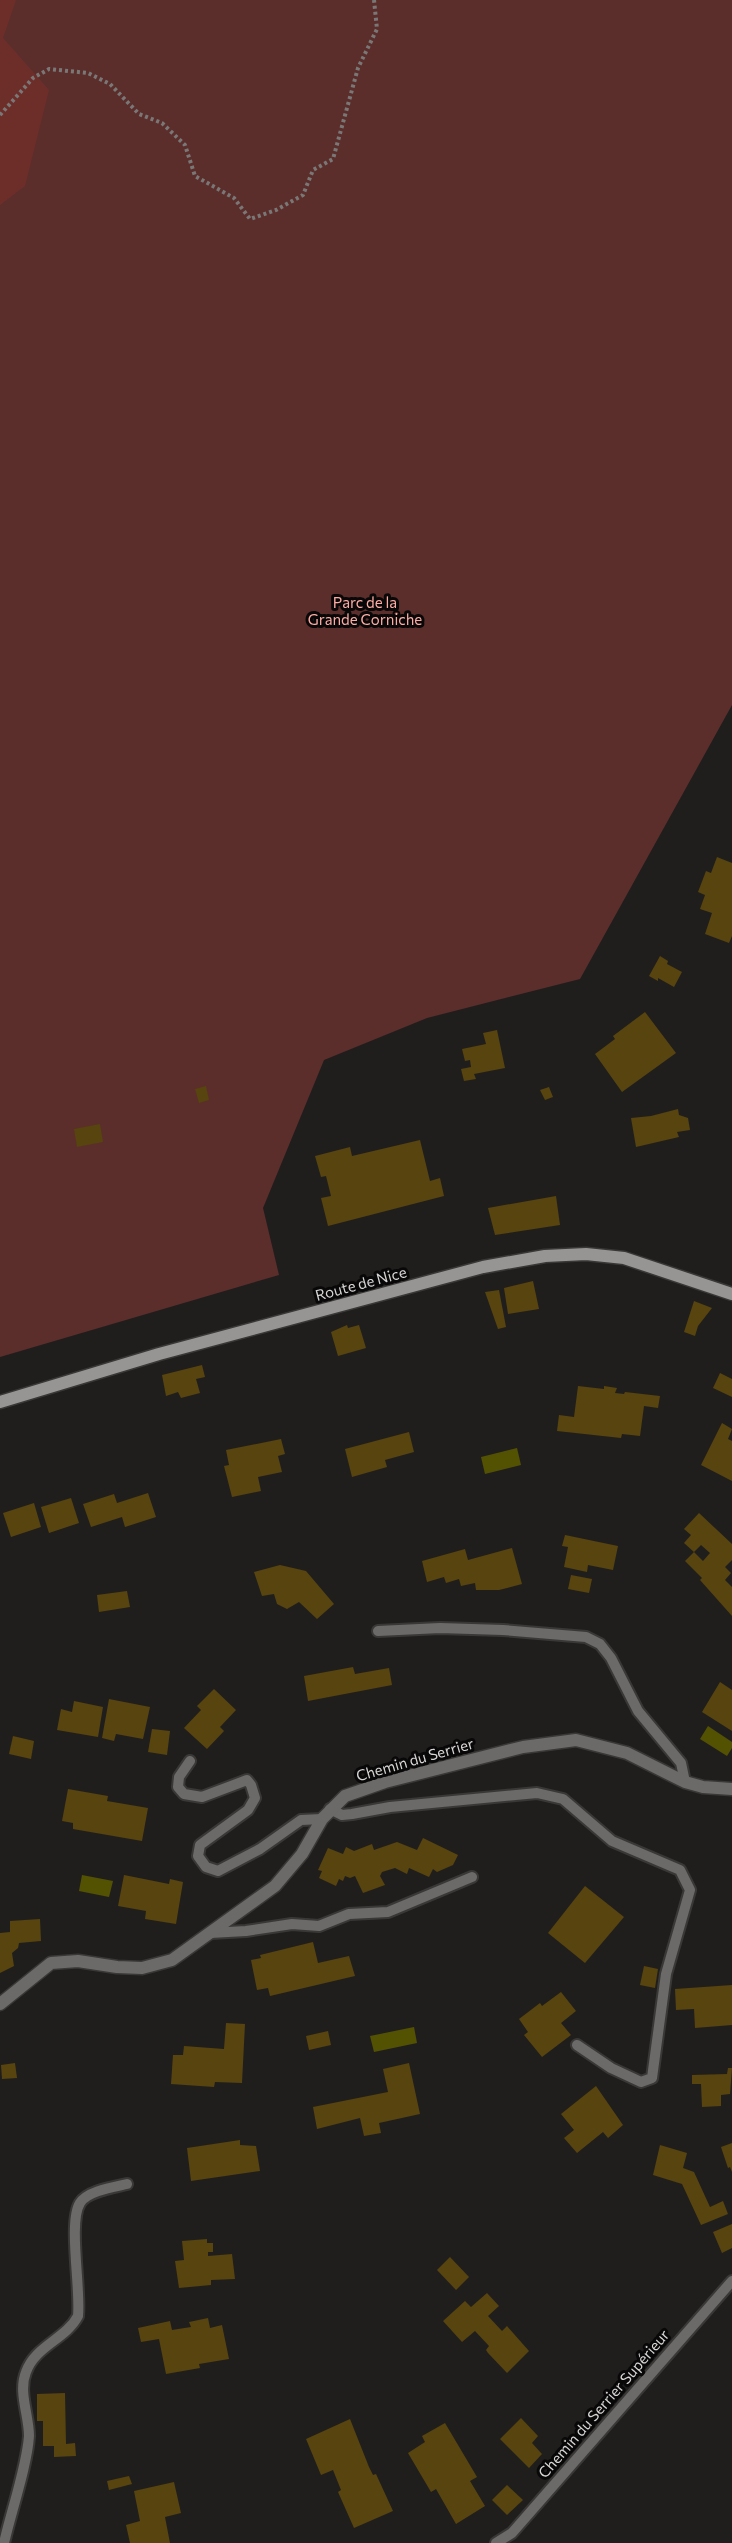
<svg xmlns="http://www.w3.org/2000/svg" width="732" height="2543" viewBox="0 0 732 2543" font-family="Commissioner,sans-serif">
<rect width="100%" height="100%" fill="#201e1d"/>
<!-- green -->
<path fill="#5b2e2b" d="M0,0H732V705L580,979L427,1018L324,1060L263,1208L279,1275L0,1357Z"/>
<!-- forest -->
<path fill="#6d2e2a" d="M0,0H16L3,38L49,90L25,186L0,205Z"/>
<!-- water -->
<g fill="#535202">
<path d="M517,1448L521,1465L485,1474L481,1457Z"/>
<path d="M708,1726L732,1742V1748L727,1756L700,1739Z"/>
<path d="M82,1875L113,1881L109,1897L79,1891Z"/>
<path d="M414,2027L417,2043L374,2052L370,2036Z"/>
</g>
<!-- building -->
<g fill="#57440e">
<path d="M717,857L732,863V936L729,943L705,934L712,913L700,909L705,895L698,892L706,871L711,873Z"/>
<path d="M660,956L668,961L667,964L682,972L674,987L658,978V981L649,976Z"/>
<path d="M645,1012L676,1053L622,1092L595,1054L615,1039L613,1036Z"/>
<path d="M497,1030L505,1068L474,1074L476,1079L464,1081L461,1069L471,1067L470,1060L465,1061L462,1049L486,1044L483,1033Z"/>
<path d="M206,1086L209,1100L199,1103L195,1089Z"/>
<path d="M549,1087L553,1097L545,1100L540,1090Z"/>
<path d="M678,1109L679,1115L688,1118L690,1130L677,1132L679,1137L636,1147L631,1118L651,1116Z"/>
<path d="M100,1124L103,1142L77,1147L74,1129Z"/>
<path d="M420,1140L430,1181L440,1178L444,1196L328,1226L321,1198L331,1196L326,1176L321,1177L315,1156L350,1147L352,1156Z"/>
<path d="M556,1196L560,1225L495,1235L488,1208Z"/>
<path d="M533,1281L539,1309L508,1314L504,1288Z"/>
<path d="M499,1290L506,1327L498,1329L485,1292Z"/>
<path d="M694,1301L712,1308L698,1326L695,1336L684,1332Z"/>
<path d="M347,1325L348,1328L359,1325L366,1348L338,1356L331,1332Z"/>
<path d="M202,1365L205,1377L196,1379L200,1393L181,1398L178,1392L166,1396L162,1375Z"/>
<path d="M720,1373L732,1379V1397L713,1388Z"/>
<path d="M578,1386L604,1389V1386L617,1388L615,1393L624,1394L625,1392L660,1396L658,1408L644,1406L640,1436L622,1434L621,1438L557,1431L559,1415L574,1417Z"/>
<path d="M722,1423L732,1429L728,1439L732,1441V1481L701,1465Z"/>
<path d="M409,1432L414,1452L385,1460L387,1467L352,1477L345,1449Z"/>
<path d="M281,1439L285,1454L278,1456L282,1472L258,1477L261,1491L232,1497L224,1466L229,1465L226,1450Z"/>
<path d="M148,1493L156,1517L125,1527L122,1517L91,1527L83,1504L114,1494L117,1503Z"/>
<path d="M71,1498L79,1523L49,1533L41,1507Z"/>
<path d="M34,1503L41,1527L11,1537L3,1513Z"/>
<path d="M699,1513L732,1544V1560L725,1567L731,1573L725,1580L732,1587V1616L700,1580L702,1578L685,1561L694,1552L703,1561L710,1553L701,1545L694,1552L684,1543L691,1535L684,1529Z"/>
<path d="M565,1535L618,1546L613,1570L588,1565L587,1572L564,1567L568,1547L562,1546Z"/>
<path d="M512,1548L522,1584L499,1590H476L475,1583L461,1586L459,1579L446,1583L444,1577L427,1582L422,1561L465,1549L468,1560Z"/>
<path d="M280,1565L306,1571L334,1604L317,1619L299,1602L287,1609L277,1604L274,1594L262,1596L254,1572Z"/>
<path d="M571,1575L592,1579L589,1593L568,1589Z"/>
<path d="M127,1591L130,1607L99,1612L97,1595Z"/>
<path d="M353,1667L355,1674L389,1668L392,1685L308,1701L304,1676Z"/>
<path d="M720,1682L732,1690V1731L702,1712Z"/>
<path d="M214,1689L236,1710L220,1727L224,1731L207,1749L184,1728L201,1710L197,1706Z"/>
<path d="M109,1699L150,1707L143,1739L116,1734L114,1741L102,1738Z"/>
<path d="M74,1701L103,1707L98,1737L57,1730L61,1709L72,1712Z"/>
<path d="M152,1729L170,1731L167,1755L148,1752Z"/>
<path d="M13,1736L34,1741L31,1759L9,1754Z"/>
<path d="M68,1789L108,1796L107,1801L148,1808L142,1841L73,1829V1823L62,1821Z"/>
<path d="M423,1838L458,1855L453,1865L437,1872L433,1869L429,1877L409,1868L407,1874L395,1868L382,1872L380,1876L385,1885L363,1893L355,1876L350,1878L345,1876L343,1881L339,1879L336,1886L319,1878L322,1871L318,1870L328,1848L343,1854L346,1847L354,1851L372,1844L374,1850L397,1842L417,1850Z"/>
<path d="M124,1875L169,1884L170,1879L183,1882L176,1924L145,1919L146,1911L118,1906Z"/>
<path d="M585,1886L624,1917L585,1963L548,1933Z"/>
<path d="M40,1919L41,1941L19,1943L18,1948L12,1953L14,1966L0,1973V1933L10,1932V1921Z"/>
<path d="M313,1942L318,1963L349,1956L355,1976L270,1996L268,1988L257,1990L251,1960L261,1958L260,1955Z"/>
<path d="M644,1966L658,1969L655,1988L640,1985Z"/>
<path d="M732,1985V2025L695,2028L694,2009L676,2010L675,1989Z"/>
<path d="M561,1992L576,2011L561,2023L571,2035L542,2057L524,2035L528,2032L519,2019L540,2003L542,2006Z"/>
<path d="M226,2023L245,2024L242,2083L215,2082L214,2087L171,2084L173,2055H183L184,2046L224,2049Z"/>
<path d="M328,2031L331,2045L309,2050L306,2036Z"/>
<path d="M15,2063L17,2078L2,2079L1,2065Z"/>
<path d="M409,2063L420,2114L379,2123L381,2133L364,2136L360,2118L317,2129L313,2107L388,2092L383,2069Z"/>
<path d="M728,2068H732L730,2094L721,2095V2106L702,2107L701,2084H692V2075L727,2074Z"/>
<path d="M596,2086L623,2125L608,2138L603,2132L577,2153L564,2138L574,2130L561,2114Z"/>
<path d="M240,2140V2145L256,2146L260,2171L191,2181L187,2148Z"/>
<path d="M732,2143V2172L730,2167L728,2168L721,2147Z"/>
<path d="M660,2145L687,2153L683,2168L694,2172L710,2207L723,2201L728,2214L701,2225L682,2184L653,2175Z"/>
<path d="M732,2224V2248L722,2253L713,2232Z"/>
<path d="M207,2239V2243H213V2252H208V2256L232,2254L235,2279L211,2280V2285L179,2288L175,2261L184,2260L182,2241Z"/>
<path d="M450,2257L469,2277L456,2290L437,2270Z"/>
<path d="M487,2293L499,2306L488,2316L502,2331L507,2326L529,2351L507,2373L488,2353L486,2350L489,2346L475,2331L462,2342L443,2321L465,2301L471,2307Z"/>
<path d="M208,2318L210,2328L222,2325L229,2359L199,2364L200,2368L166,2374L159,2339L141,2342L138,2328L170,2321L172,2330L191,2327L189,2322Z"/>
<path d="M65,2393L66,2444L75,2443L76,2456L54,2457V2446H43V2421H37V2394Z"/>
<path d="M521,2418L538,2436L532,2443L542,2454L529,2468L500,2439Z"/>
<path d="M350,2419L369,2467L373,2475L376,2474L393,2511L354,2528L338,2492L341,2490L333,2470L321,2475L306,2439Z"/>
<path d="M445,2423L477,2477L470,2481L485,2506L456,2524L436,2489L431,2492L408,2453L425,2442L422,2436Z"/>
<path d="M129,2476L132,2484L109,2490L107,2481Z"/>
<path d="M174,2482L181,2513L165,2517L170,2543H130L126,2525L140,2521L134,2491Z"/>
<path d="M507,2485L523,2500L507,2515L492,2500Z"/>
</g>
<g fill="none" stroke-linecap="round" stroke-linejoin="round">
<defs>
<g id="service">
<path d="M378,1631L440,1628L503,1630L586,1637L600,1644L611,1658L638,1711L681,1763L685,1782"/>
<path d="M190,1761L179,1777L178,1787L184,1794L202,1797L247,1780L251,1785L255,1798L248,1810L200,1845L198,1856L206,1867L218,1871L260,1849L301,1820L322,1819"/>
<path d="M330,1809L342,1815L352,1814L390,1807L537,1793L563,1799L612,1841L680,1870L690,1890L666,1974L652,2078L641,2082L611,2068L577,2045"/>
<path d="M210,1933L246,1931L292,1924L319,1926L349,1914L388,1912L472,1877"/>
<path d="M4,2543C11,2512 27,2466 29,2436C29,2415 18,2392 26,2372C35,2346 66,2339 78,2316C81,2289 68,2222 80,2203C87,2191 114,2187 127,2184"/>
<path d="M496,2543L512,2533L732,2281"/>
</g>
<path id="minor" d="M0,2004L51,1963L78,1961L117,1967L142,1968L172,1960L275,1886L302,1854L322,1819L345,1796L385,1782L523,1747L576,1740L627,1753L685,1782L703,1787L732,1789"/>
<path id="secondary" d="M0,1402L159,1354L483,1267L545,1256L586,1254L624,1258L732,1294"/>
</defs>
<!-- service casing -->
<use href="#service" stroke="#3a3837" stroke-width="14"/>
<!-- minor casing -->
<use href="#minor" stroke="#3a3837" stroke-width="15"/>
<!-- secondary casing -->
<use href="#secondary" stroke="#3a3837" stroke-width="15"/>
<!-- path -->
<path stroke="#7a7877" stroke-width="4" stroke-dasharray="3 3" stroke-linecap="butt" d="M0,115L33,78L49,69L88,73L110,84L139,114L162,123L185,145L195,176L234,198L250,219L276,210L303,195L313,170L333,159L358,68L377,29L374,0"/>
<!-- service -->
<use href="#service" stroke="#6b6a69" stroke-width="10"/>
<!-- minor -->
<use href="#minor" stroke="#6b6a69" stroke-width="12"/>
<!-- secondary -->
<use href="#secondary" stroke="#979594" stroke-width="12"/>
</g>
<g text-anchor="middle" stroke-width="6" stroke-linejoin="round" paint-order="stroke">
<!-- park labels -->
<g font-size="15" fill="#feaca4" stroke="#090808">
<text x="365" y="608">Parc de la<tspan x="365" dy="17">Grande Corniche</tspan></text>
</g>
<!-- street labels -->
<g font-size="15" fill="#d8d6d5" stroke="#090808">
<text transform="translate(361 1284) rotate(-15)" y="5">Route de Nice</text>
<text transform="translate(415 1760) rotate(-16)" y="5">Chemin du Serrier</text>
<text transform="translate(604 2404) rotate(-49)" y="5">Chemin du Serrier Supérieur</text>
</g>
</g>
</svg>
